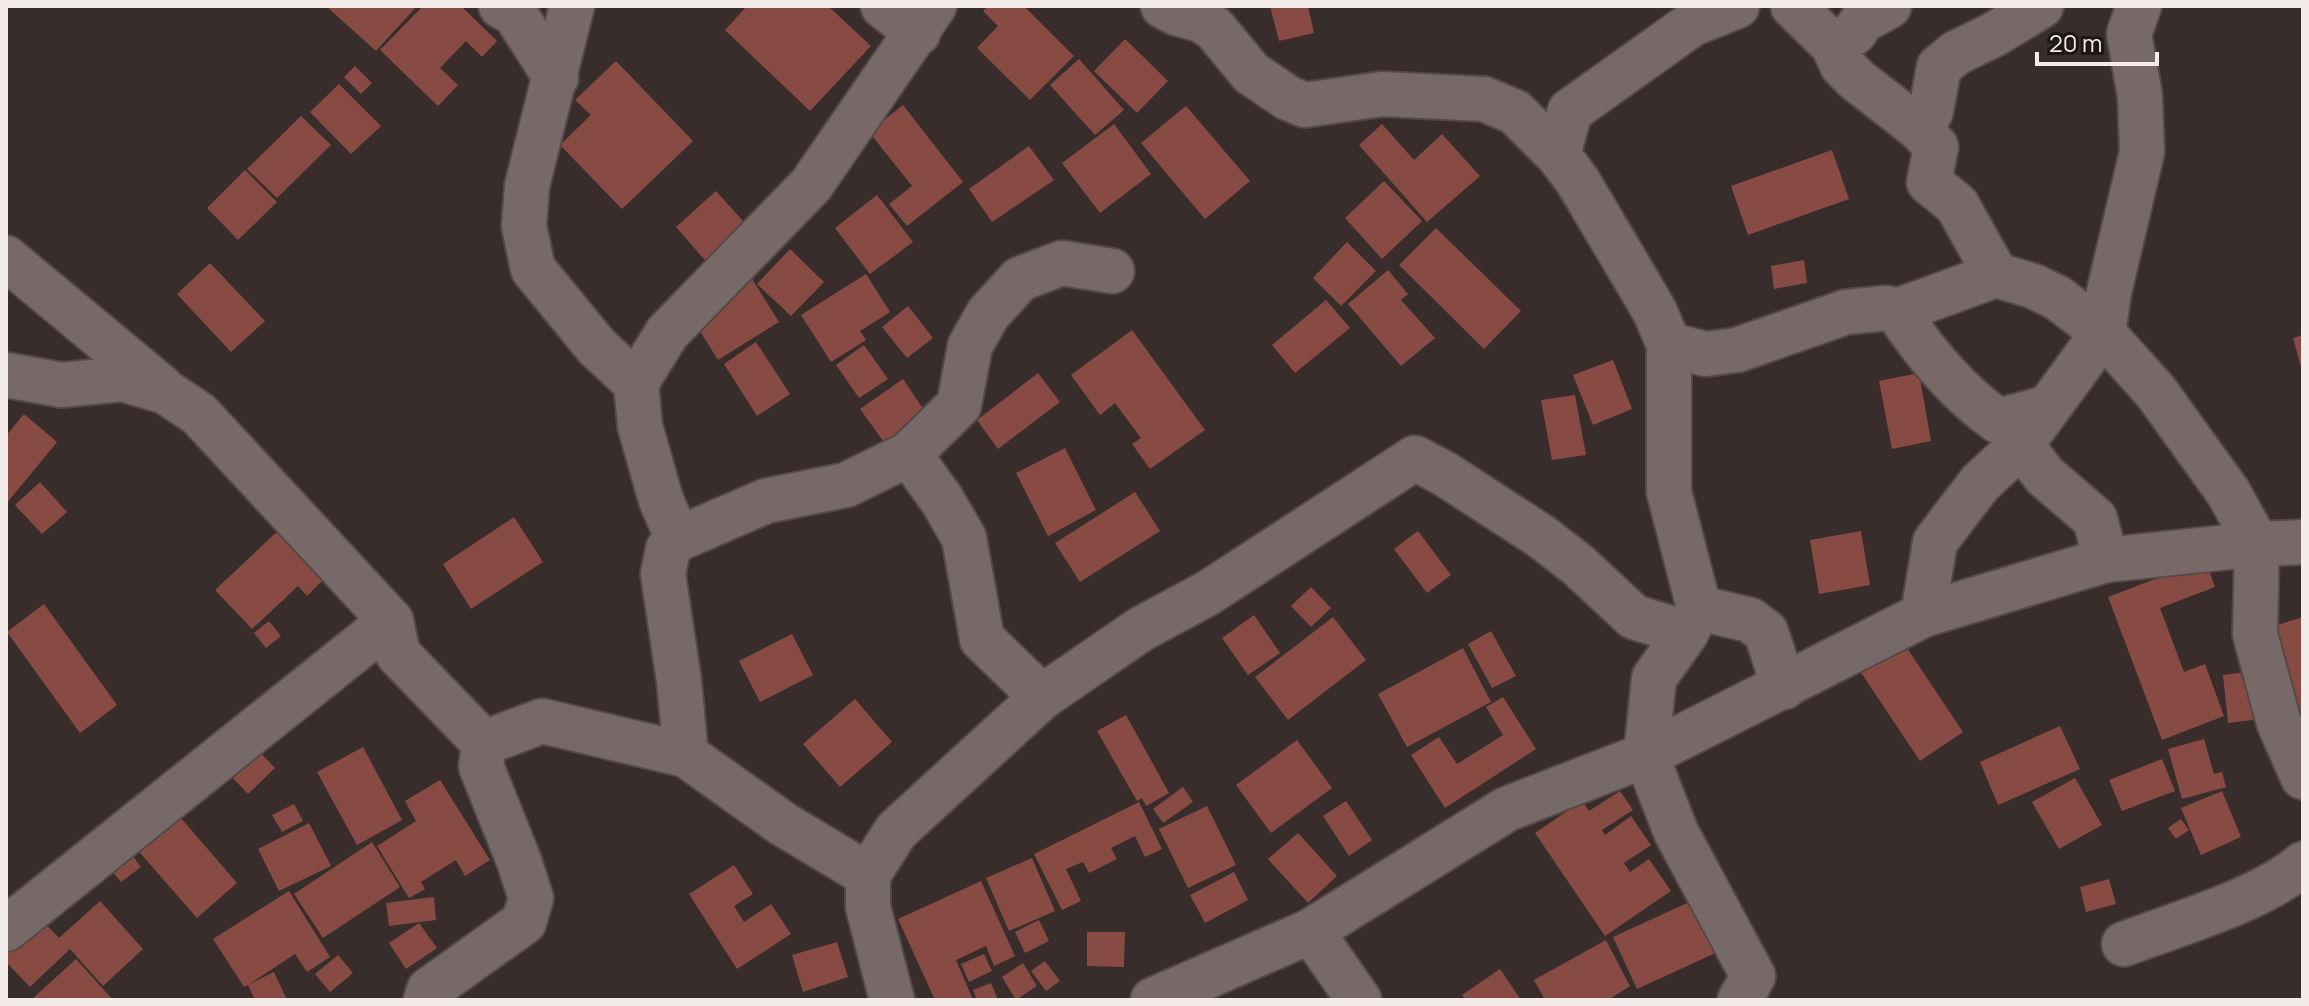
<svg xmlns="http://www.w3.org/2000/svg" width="2309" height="1006" viewBox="0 0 2309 1006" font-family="Manrope,sans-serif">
<rect width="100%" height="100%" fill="#392d2b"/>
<!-- building -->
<g fill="#874b43">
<path d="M326,6H417L376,51Z"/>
<path d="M423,6H461L497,41L482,57L466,41L440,68L458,85L438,106L380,50Z"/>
<path d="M747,6H828L871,46L810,111L725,30Z"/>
<path d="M988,6H1024L1074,56L1030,100L977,48L998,26L983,11Z"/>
<path d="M1270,6H1308L1314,33L1279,41Z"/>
<path d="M1125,39L1168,81L1137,113L1094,71Z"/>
<path d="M1079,59L1124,110L1095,135L1050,85Z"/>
<path d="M616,61L693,141L622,209L560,145L591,115L575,100Z"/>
<path d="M355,66L372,83L361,94L344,77Z"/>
<path d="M339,84L381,126L351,154L310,112Z"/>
<path d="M903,105L963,182L907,226L889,204L912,186L869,132Z"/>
<path d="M1186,106L1250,181L1205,219L1141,143Z"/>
<path d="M301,116L331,145L277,198L247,169Z"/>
<path d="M1114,124L1151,174L1100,213L1062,163Z"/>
<path d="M1382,124L1414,160L1442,134L1480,176L1427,222L1359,145Z"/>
<path d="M1029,146L1054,180L992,222L969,189Z"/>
<path d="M1832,150L1849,199L1748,235L1731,186Z"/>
<path d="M245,170L277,202L238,240L207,208Z"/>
<path d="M1384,181L1422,221L1382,259L1345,218Z"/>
<path d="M716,191L752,231L711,267L676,227Z"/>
<path d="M877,195L913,242L870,274L835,228Z"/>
<path d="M1436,228L1521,311L1484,349L1399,265Z"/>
<path d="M1347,242L1376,271L1341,306L1313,278Z"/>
<path d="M790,249L824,282L791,316L757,284Z"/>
<path d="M1804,260L1807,283L1774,289L1771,266Z"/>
<path d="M210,263L265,321L231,352L177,294Z"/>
<path d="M1388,270L1408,294L1401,300L1435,338L1401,366L1348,304Z"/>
<path d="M866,274L890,312L860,331L866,340L831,362L801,315Z"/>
<path d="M751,277L779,322L718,360L690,315Z"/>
<path d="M1326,300L1350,328L1295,373L1272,345Z"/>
<path d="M908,306L933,338L907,358L882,327Z"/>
<path d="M1132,330L1205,430L1150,469L1132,444L1141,438L1115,403L1100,415L1071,375Z"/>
<path d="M2303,335V370H2302L2293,338Z"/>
<path d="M756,342L790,394L757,416L724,364Z"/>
<path d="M864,345L888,379L859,398L836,365Z"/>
<path d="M1613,360L1632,409L1593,425L1573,375Z"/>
<path d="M1038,373L1060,402L998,449L977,420Z"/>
<path d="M1919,373L1931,441L1892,449L1879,381Z"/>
<path d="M903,379L928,416L886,445L860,409Z"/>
<path d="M1575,395L1586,455L1552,460L1541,400Z"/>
<path d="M24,414L57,442L6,504V436Z"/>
<path d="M1065,448L1096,510L1048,536L1016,473Z"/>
<path d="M40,482L67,512L42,534L15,505Z"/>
<path d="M1135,492L1160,531L1080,582L1055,543Z"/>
<path d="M514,517L543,562L471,609L443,564Z"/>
<path d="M283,526L329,574L307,596L298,586L252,629L215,590Z"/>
<path d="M1418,531L1451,575L1427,593L1394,549Z"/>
<path d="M1861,531L1870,585L1819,594L1810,540Z"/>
<path d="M2205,560L2215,587L2160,608L2184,672L2205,664L2224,716L2162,740L2108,597Z"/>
<path d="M1311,587L1331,608L1311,627L1291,606Z"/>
<path d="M44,604L117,705L80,733L7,632Z"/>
<path d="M1254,615L1280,653L1248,675L1222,638Z"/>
<path d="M1333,617L1366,660L1288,720L1255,677Z"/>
<path d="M2303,617V754L2265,629Z"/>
<path d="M269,621L281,636L266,648L254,633Z"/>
<path d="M1491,631L1516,676L1492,688L1468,644Z"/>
<path d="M792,634L813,675L760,702L739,661Z"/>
<path d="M1903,642L1963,732L1920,761L1860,671Z"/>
<path d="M1463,648L1491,702L1407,747L1378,694Z"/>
<path d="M2255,671L2261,719L2228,723L2223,675Z"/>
<path d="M1503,697L1536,749L1445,808L1411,755L1439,737L1457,764L1503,735L1486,707Z"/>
<path d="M855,699L892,742L840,787L803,744Z"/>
<path d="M1126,715L1169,793L1146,806L1142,798L1137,801L1097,731Z"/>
<path d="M2060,726L2080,769L1998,805L1980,762Z"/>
<path d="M2204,739L2214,774L2222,772L2226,787L2182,799L2168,749Z"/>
<path d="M1297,740L1332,788L1271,833L1236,785Z"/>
<path d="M255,747L275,768L248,794L228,773Z"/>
<path d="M363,747L402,820L357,845L317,772Z"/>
<path d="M2162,759L2175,791L2122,811L2109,780Z"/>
<path d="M2075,778L2102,825L2059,849L2032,802Z"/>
<path d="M440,780L490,860L465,876L456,860L421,882L425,889L409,898L377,846L416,821L405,801Z"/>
<path d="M1183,787L1193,802L1163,823L1153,809Z"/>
<path d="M1620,791L1633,810L1602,830L1605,835L1631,816L1651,845L1624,863L1630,872L1649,859L1671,891L1605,936L1535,833L1582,801L1589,811Z"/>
<path d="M2222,791L2241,837L2201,855L2181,808Z"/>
<path d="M1346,801L1372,840L1349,856L1323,816Z"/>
<path d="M1139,802L1162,849L1145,857L1135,836L1111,848L1117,859L1089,873L1083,862L1066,869L1081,901L1062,910L1034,854Z"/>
<path d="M294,804L303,821L282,832L272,815Z"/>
<path d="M1207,806L1236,865L1188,888L1159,829Z"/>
<path d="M174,810L237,883L197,918L134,846Z"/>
<path d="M2181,819L2189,830L2176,839L2168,828Z"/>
<path d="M309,823L331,866L279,891L258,849Z"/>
<path d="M1298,833L1337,876L1308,903L1268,859Z"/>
<path d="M372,842L400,887L323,938L294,894Z"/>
<path d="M129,851L141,867L121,882L109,867Z"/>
<path d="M1032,858L1055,911L1009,931L986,878Z"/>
<path d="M734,865L753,894L734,906L744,922L771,904L791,934L737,969L689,894Z"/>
<path d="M1234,872L1248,900L1205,923L1190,895Z"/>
<path d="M2109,879L2116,904L2086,912L2080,887Z"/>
<path d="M981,881L1015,956L994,966L986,946L956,960L973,1000H935L898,919Z"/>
<path d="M289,891L330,957L307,972L295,954L248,985L274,972L287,1000H255L248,985L244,987L213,939Z"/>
<path d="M434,897L436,920L389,926L386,903Z"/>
<path d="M1698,898L1722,950L1637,989L1613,937Z"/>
<path d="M100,901L143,949L103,986L70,949L30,987L6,962V948L39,917L59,938Z"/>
<path d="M1039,920L1049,941L1025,953L1015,932Z"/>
<path d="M419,923L437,948L406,969L389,943Z"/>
<path d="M1087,932H1125L1124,967L1087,966Z"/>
<path d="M1606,940L1630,986L1608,1000H1545L1534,980Z"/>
<path d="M837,942L848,977L803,992L792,955Z"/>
<path d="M984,954L992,971L969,982L961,964Z"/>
<path d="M338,955L353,973L330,992L315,974Z"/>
<path d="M76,959L113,1000H31Z"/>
<path d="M1045,961L1060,981L1046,991L1031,971Z"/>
<path d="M1023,963L1037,986L1016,1000L1002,977Z"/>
<path d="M1500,969L1521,1000H1466L1462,995Z"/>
<path d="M991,983L998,1000H977L973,990Z"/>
</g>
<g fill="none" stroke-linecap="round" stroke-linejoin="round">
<defs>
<g id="minor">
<path d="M501,6L515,14L556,78"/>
<path d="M572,6L527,186L524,226L533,269L597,347L636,383"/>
<path d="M883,6L918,33"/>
<path d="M1163,6L1176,13L1201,20L1214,28L1251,73L1288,98L1305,105L1382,94L1484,99L1515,112L1558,155L1577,180L1637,281L1655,312L1669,345V492L1699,608L1686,633L1654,678L1646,755L1676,832L1753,976L1740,1000"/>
<path d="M1793,6L1833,45L1842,65L1857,80L1920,129L1936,147L1929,182L1957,205L1996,275L2033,286L2058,298L2103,333L2156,392L2228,492L2257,544L2255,634L2279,723L2303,777"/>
<path d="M1833,45L1854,33L1862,21L1889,6"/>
<path d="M1920,129L1931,111L1939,67L1956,53L1993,35L2041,6"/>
<path d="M1558,155L1570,111L1692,24L1737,6"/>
<path d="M6,258L161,387"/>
<path d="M1897,311C1924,352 1957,392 1998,421L2047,408"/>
<path d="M1669,345L1706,354L1737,350L1846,312L1887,308L1897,311L1996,275"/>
<path d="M6,375L62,385L122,379L166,392L199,414L391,621"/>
<path d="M2021,445L2045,476L2095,519L2106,560"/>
<path d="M909,454L942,500L964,538L982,639L1042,697"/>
<path d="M678,539L661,500L640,426L636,383L667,333L811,185L934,6"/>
<path d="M1699,608L1750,620L1766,632L1784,687"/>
<path d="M1923,615L1935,542L1980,483L2021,445L2103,333L2109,292L2142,152L2140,96L2129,34L2139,6"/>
<path d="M484,743L542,721L686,755L783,824L868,875"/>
<path d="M686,755L679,681L663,574L668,549L678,539L766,501L846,485L909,454L959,405L970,346L988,314L1020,279L1062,263L1112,271"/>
<path d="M6,929L391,621L398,654L484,743"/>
<path d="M1311,931L1359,1000"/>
<path d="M2124,944C2177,924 2261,900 2303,864"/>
<path d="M426,1000L429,990L524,922L531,898L519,861L481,766L484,743"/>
<path d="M892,1000L868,907V875L896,831L1042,697L1141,629L1208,593L1415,458L1445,474L1542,537L1578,565L1634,617L1686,633"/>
<path d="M1153,1000L1311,931L1507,809L1646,755L1923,615L2106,560L2257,544L2303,542"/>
</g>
</defs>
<!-- minor casing -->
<use href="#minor" stroke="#534947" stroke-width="48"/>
<!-- minor -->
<use href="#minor" stroke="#776967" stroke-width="44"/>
</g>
<!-- border -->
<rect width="2309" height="1006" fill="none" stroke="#f4eceb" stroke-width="16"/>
<!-- scale -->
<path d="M2037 52v12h120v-12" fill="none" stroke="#f4eceb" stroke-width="4"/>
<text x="2049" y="52" font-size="24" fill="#f4eceb" stroke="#1c1716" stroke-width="6" paint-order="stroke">20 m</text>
</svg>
